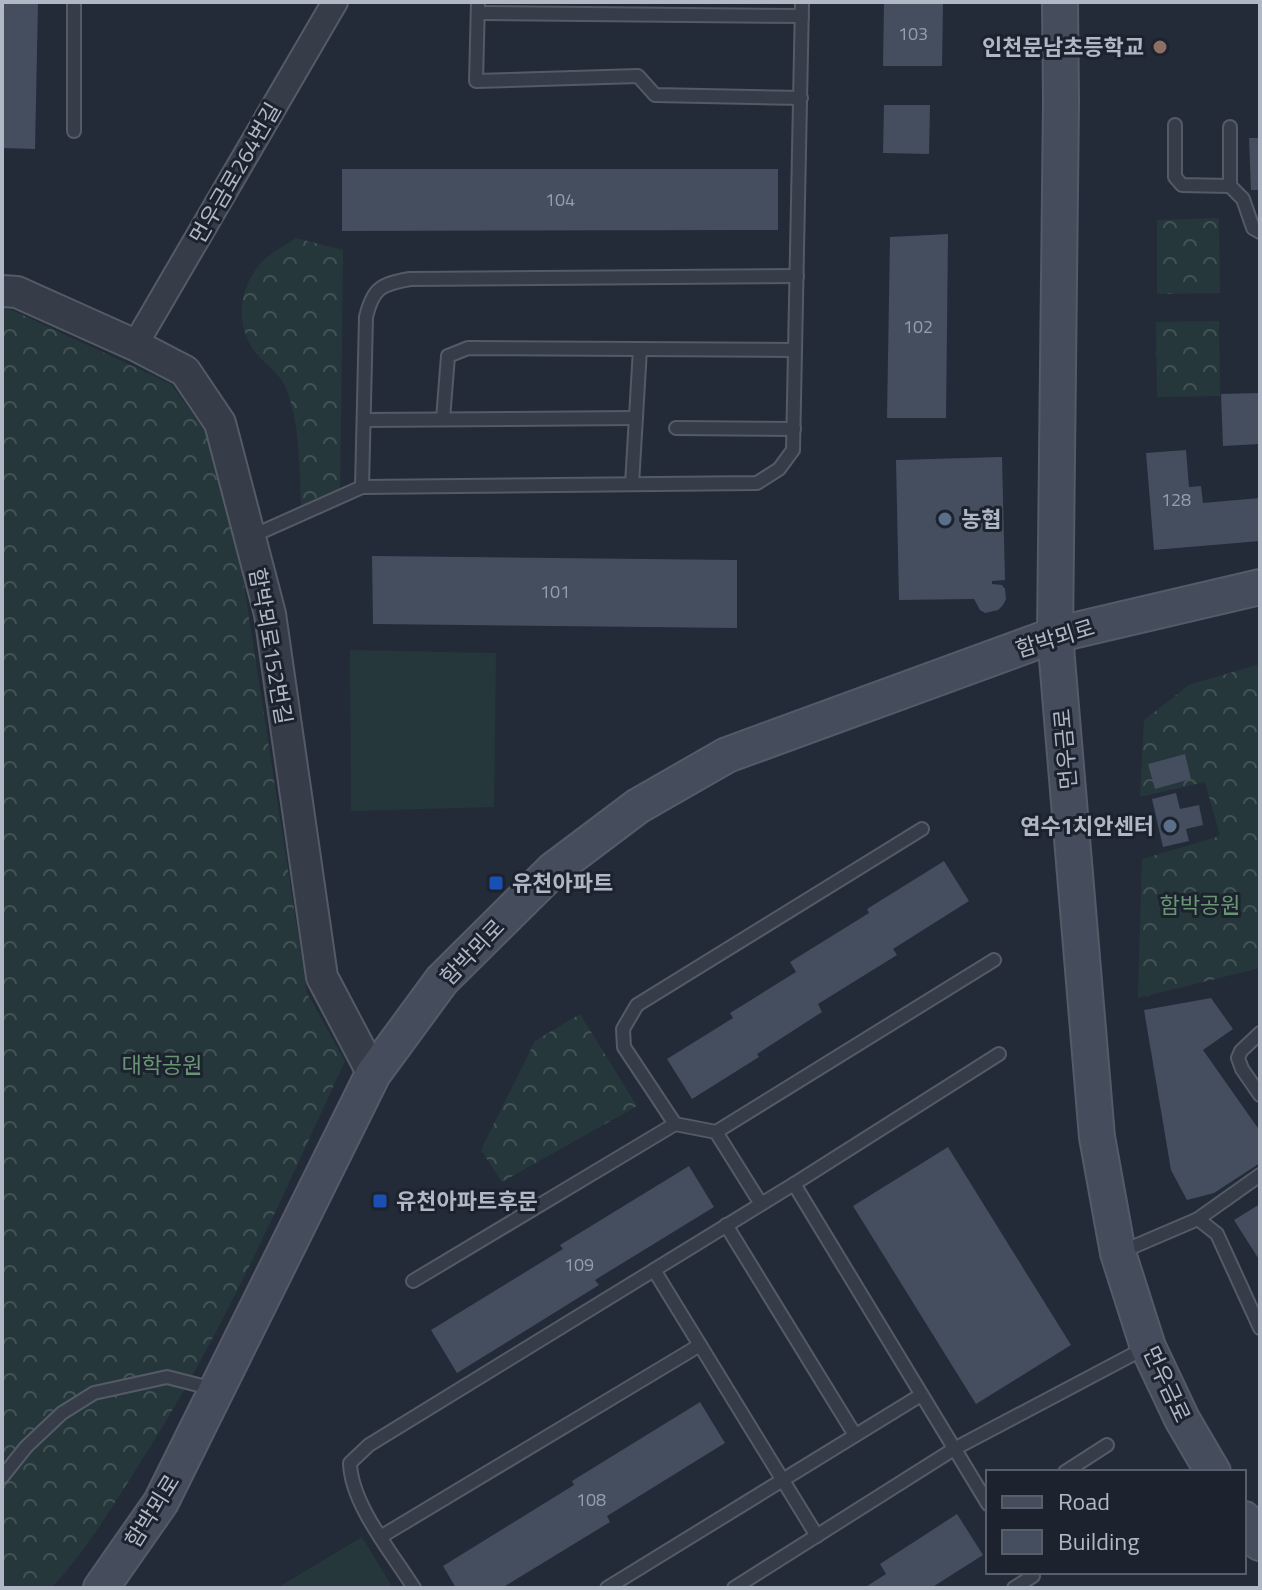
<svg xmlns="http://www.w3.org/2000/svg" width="1262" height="1590" viewBox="0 0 1262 1590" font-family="'Titillium Web','Noto Sans KR',sans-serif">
<defs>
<pattern id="forest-crowns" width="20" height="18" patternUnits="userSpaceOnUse" patternTransform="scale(2)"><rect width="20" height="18" fill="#25373a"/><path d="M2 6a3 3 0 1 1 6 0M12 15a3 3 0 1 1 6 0" fill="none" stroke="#425255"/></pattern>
</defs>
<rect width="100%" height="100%" fill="#232b39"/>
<!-- grass -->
<g fill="#25373a">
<path d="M350,650L496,653L494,807L351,811Z"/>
<path d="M362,1537L393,1588H277Z"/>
</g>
<!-- forest -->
<g fill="url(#forest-crowns)">
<path d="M1219,218L1220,293L1157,294V220Z"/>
<path d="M296,238L343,250L340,497L302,514C299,475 301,421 285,386C279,373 265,364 256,353C234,325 238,285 265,259C274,251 286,245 296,238Z"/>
<path d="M2,309L12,310L171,384L207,434L237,540L307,993L345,1061C280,1202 218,1344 133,1474C108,1513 83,1555 51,1588H2Z"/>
<path d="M1219,321L1220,396L1157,397L1156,322Z"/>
<path d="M1260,664V968L1138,998L1142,859L1220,836L1205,782L1140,797L1144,720L1189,685Z"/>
<path d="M580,1014L637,1106L502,1182L481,1150L535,1041Z"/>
</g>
<!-- building -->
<g fill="#444e5e">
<path d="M2,2H38L35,149L2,148Z"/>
<path d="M884,2H943L942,66H883Z"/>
<path d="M884,105H930L929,154L883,153Z"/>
<path d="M1249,138H1260V190H1251Z"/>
<path d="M342,169H778V230L342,231Z"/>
<path d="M948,234L946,418H887L890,237Z"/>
<path d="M1260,393V444L1223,446L1221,394Z"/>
<path d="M1186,450L1189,487L1201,486L1203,503L1260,498V541L1154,550L1146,453Z"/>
<path d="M1002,457L1005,580L992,581V584L1002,585L1005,589L1006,599L1003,605L998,610L985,613L980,610L974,599L899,600L896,460Z"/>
<path d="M372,556L737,560V628L373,624Z"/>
<path d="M1185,754L1191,779L1155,789L1148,764Z"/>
<path d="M1176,793L1180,809L1199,805L1203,825L1186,829L1189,841L1163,847L1152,799Z"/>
<path d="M944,861L969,901L893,949L897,955L818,1004L822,1012L757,1054L759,1057L692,1099L667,1059L733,1018L730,1013L796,972L790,962L869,913L867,909Z"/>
<path d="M1211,998L1233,1029L1203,1050L1260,1131V1163L1214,1193L1187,1200L1171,1170L1144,1010Z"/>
<path d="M948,1147L1071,1345L976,1404L853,1206Z"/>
<path d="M689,1166L714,1207L595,1280L599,1285L457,1373L431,1330L563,1249L560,1245Z"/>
<path d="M1260,1204V1261L1234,1220Z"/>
<path d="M700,1402L725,1443L607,1516L610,1522L502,1588H456L443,1566L574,1485L572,1481Z"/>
<path d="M957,1514L983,1555L931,1588H864L886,1574L880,1564Z"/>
</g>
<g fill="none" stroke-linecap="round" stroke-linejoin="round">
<defs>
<g id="service">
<path d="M74,2V131"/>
<path d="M478,2L476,81L638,76L655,95L801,98"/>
<path d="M478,13L802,16"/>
<path d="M1175,125V177L1182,185L1230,186L1243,199L1253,228L1260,232"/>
<path d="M1230,186V127"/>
<path d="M443,419L448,356L468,348L795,350"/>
<path d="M364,420L636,418"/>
<path d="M676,428L794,429"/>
<path d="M632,484L640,349"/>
<path d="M362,487L366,317C373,288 381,284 410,279L797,276"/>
<path d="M250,537L362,487L757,483L779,469L793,450L802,2"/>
<path d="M1260,1033L1241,1051L1238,1058L1242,1069L1260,1095"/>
<path d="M716,1132L994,960"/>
<path d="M794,1184L988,1504"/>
<path d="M761,1204L716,1132L675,1124L624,1047L623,1029L637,1005L922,829"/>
<path d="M1198,1219L1260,1175"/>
<path d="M726,1225L855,1435"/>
<path d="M1121,1252L1198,1219L1217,1234L1260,1328"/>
<path d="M654,1270L817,1536"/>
<path d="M413,1281L675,1124"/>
<path d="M1065,1472L1107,1445"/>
<path d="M2,1477L26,1447L62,1413L94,1393L167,1377L214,1389"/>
<path d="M382,1536L700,1345"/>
<path d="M414,1588C392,1553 351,1504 350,1463L369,1445L794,1184L999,1054"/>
<path d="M607,1588L921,1395"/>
<path d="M734,1588L954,1449L1145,1348"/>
<path d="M1014,1588L1033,1576"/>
</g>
<path id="minor" d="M135,345L335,2"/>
<path id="tertiary" d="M2,291L17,292L135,345L185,371L220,423L270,614L322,977L373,1074"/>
<g id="secondary">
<path d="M1060,2L1061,102L1055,635L1097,1137L1118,1253L1148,1347L1182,1419L1213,1472"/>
<path d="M1244,1519L1260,1543"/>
<path d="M101,1588L161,1502L373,1074L442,980L553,870L638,806L727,755L1055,635L1260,587"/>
</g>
</defs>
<!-- service casing -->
<use href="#service" stroke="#545b67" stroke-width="16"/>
<!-- minor casing -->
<use href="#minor" stroke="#545b67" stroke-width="28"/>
<!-- tertiary casing -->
<use href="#tertiary" stroke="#545b67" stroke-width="34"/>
<!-- secondary casing -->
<use href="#secondary" stroke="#545b67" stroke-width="38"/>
<!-- service -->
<use href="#service" stroke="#363d49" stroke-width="12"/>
<!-- minor -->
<use href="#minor" stroke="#363d49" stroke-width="24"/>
<!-- tertiary -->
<use href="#tertiary" stroke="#363d49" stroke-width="30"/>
<!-- secondary -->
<use href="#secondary" stroke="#454c5c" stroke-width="34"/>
</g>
<!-- markers -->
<circle fill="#8d6e63" stroke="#1c232e" stroke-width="3" cx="1160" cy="47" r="8"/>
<g fill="#5c6f8a" stroke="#1c232e" stroke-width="3">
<circle cx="945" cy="519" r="8"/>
<circle cx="1170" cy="826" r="8"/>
</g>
<g fill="#1a4fb4" stroke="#1c232e" stroke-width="3">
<rect x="488" y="875" width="16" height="16" rx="4"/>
<rect x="372" y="1193" width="16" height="16" rx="4"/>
</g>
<g text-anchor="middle" stroke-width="6" stroke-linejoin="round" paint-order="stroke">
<!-- number labels -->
<g font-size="18" fill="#969eab">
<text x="913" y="40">103</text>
<text x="560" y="206">104</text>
<text x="918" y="333">102</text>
<text x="1176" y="506">128</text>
<text x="555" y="598">101</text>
<text x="579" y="1271">109</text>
<text x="591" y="1506">108</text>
</g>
<!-- poi labels -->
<g font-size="22" font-weight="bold" fill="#b1b8c5" stroke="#1c232e" text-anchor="start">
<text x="1144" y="55" text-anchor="end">인천문남초등학교</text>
<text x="961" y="527">농협</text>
<text x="1154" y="834" text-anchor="end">연수1치안센터</text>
<text x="512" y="891">유천아파트</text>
<text x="396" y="1209">유천아파트후문</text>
</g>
<!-- street labels -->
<g font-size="22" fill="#b1b8c5" stroke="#1c232e">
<text transform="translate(235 173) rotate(-60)" y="8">먼우금로264번길</text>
<text transform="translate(1055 638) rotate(-17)" y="8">함박뫼로</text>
<text transform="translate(271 646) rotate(80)" y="8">함박뫼로152번길</text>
<text transform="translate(1065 749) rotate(-95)" y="8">먼우금로</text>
<text transform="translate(472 952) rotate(-46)" y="8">함박뫼로</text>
<text transform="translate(1167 1384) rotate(65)" y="8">먼우금로</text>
<text transform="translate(152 1511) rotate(-58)" y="8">함박뫼로</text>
</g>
<!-- park labels -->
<g font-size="22" fill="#6a9575" stroke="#1c232e">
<text x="1200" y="913">함박공원</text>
<text x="162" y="1073">대학공원</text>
</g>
</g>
<!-- border -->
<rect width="1262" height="1590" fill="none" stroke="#b1b8c5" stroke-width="8"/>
<!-- legend -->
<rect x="986" y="1470" width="260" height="104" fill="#1c232e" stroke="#585f6a" stroke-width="2"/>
<rect x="1002" y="1496" width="40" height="12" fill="#454c5c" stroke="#585f6a" stroke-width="2"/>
<text x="1058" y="1510" font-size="24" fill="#b1b8c5">Road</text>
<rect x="1002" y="1530" width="40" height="24" fill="#444e5e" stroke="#585f6a" stroke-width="2"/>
<text x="1058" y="1550" font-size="24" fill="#b1b8c5">Building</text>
</svg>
